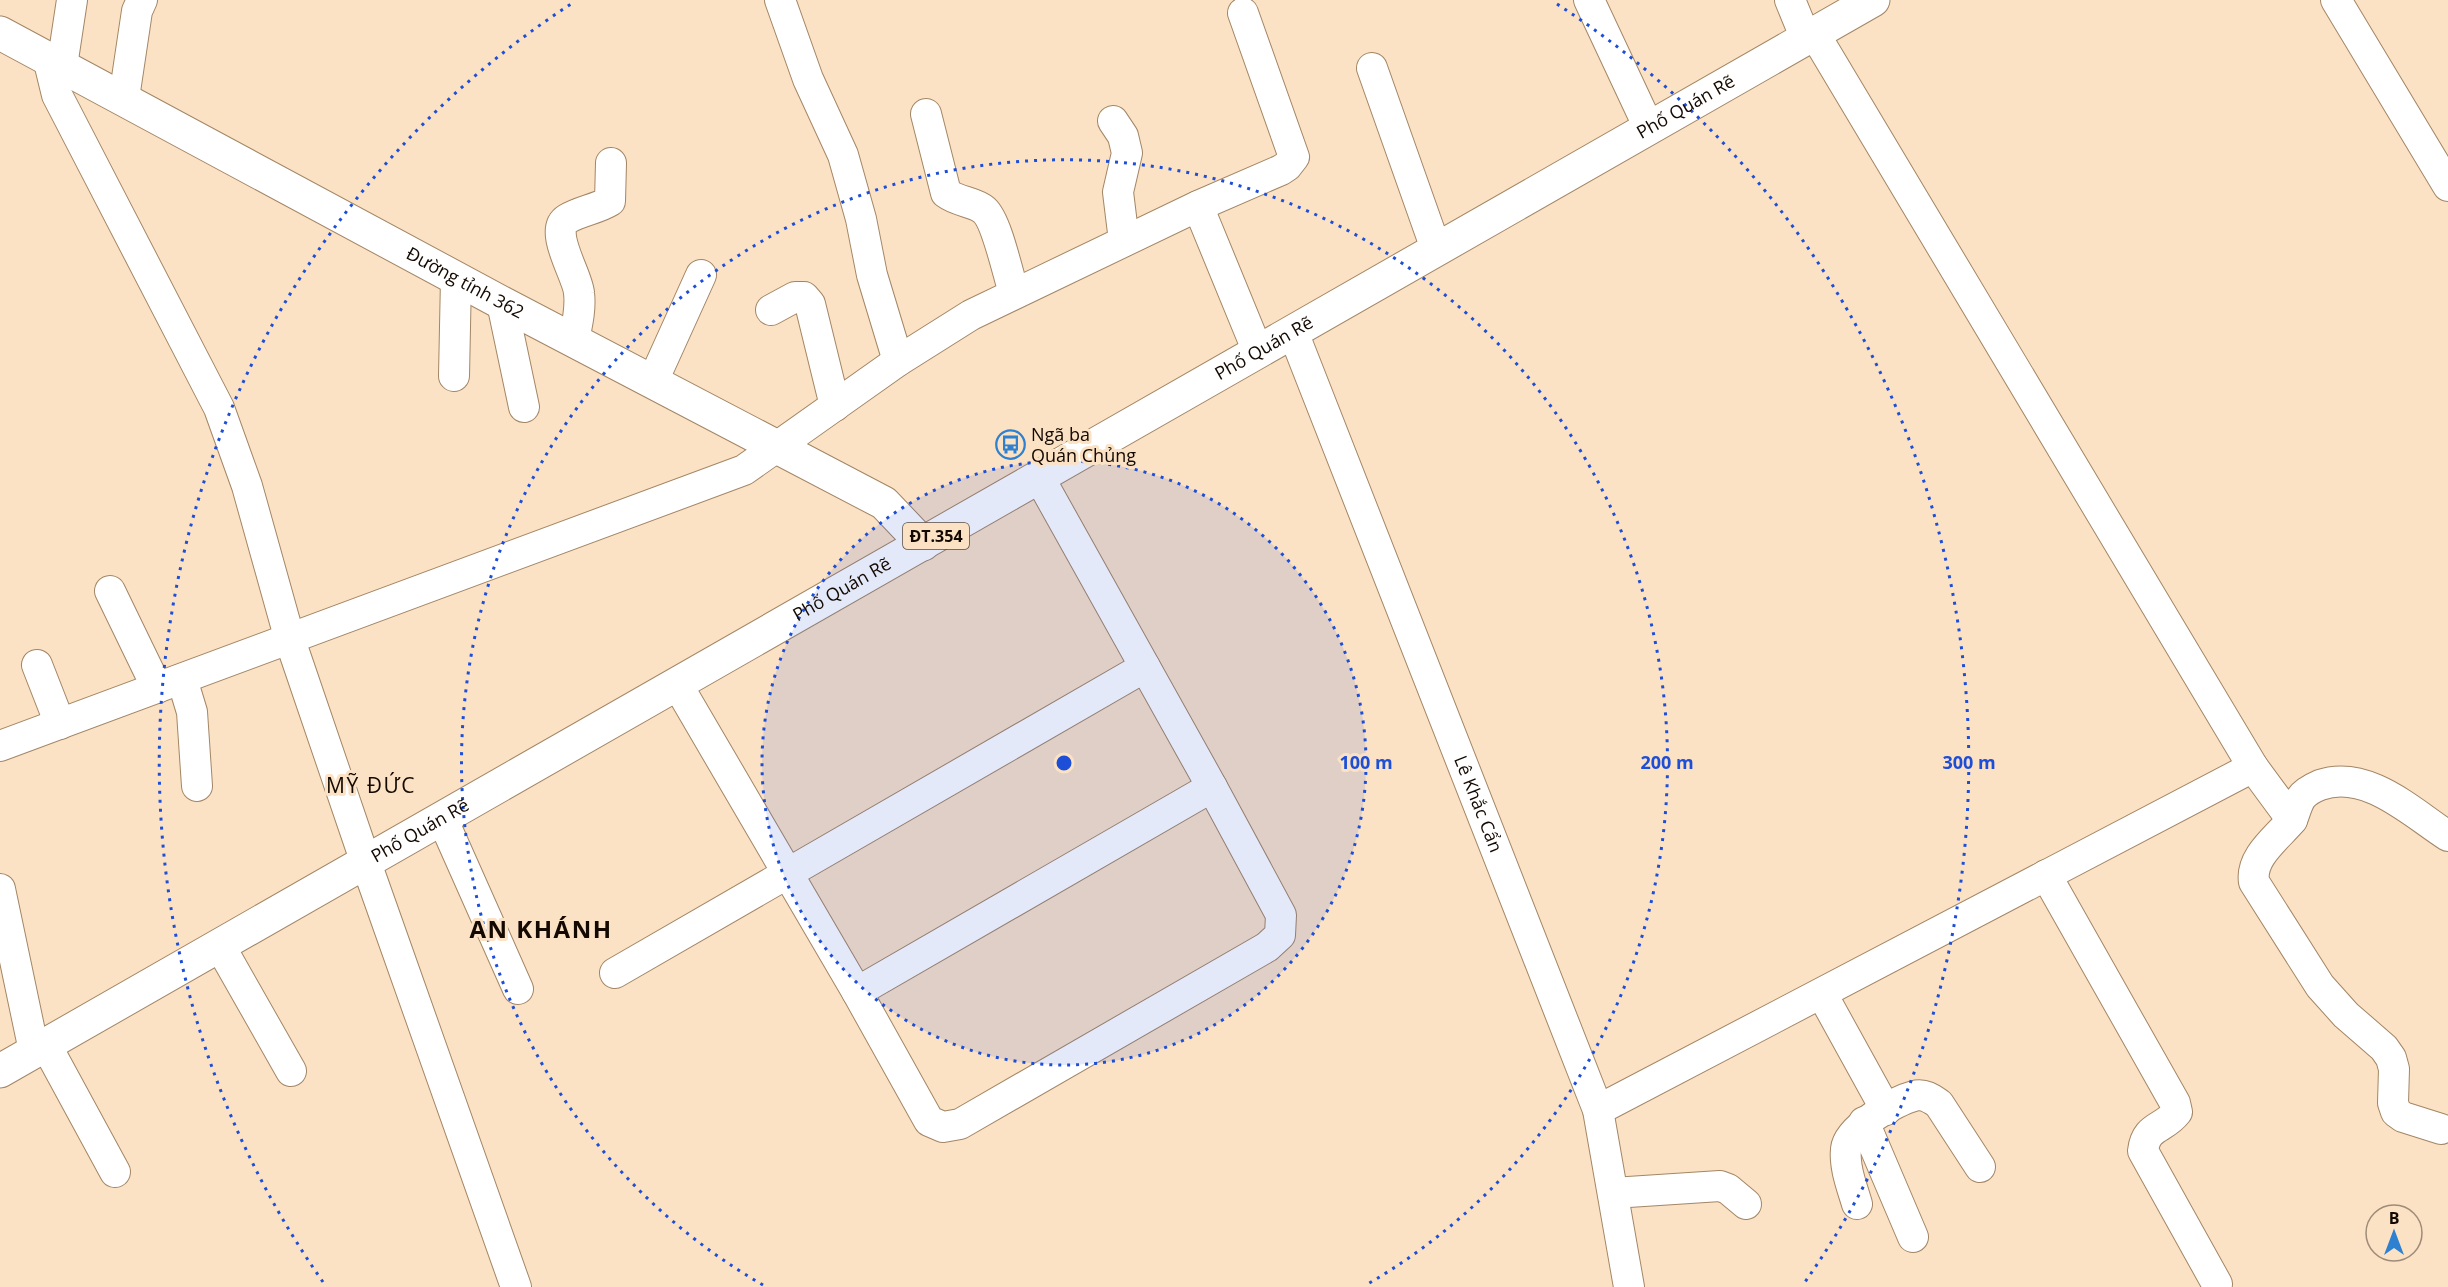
<svg xmlns="http://www.w3.org/2000/svg" width="2448" height="1287" viewBox="0 0 2448 1287" font-family="'Open Sans',sans-serif">
<rect width="100%" height="100%" fill="#fbe2c5"/>
<g fill="none" stroke-linecap="round" stroke-linejoin="round">
<defs>
<g id="minor">
<path d="M780,0L808,79L843,155L861,219L872,275L898,361"/>
<path d="M1589,0L1649,128"/>
<path d="M1790,0L1806,39"/>
<path d="M2336,0L2448,186"/>
<path d="M1814,33L2253,767L2292,820C2295,813 2297,804 2301,798C2305,792 2313,788 2320,785C2367,769 2411,812 2448,836"/>
<path d="M48,58L57,95L219,408L247,486L290,640L365,860L516,1287"/>
<path d="M62,66L72,0"/>
<path d="M1372,68L1436,249"/>
<path d="M124,98L137,11L142,0"/>
<path d="M926,114L946,193C958,202 975,202 984,210C997,221 1008,275 1014,293"/>
<path d="M1113,121L1123,136L1127,153L1118,192L1124,241"/>
<path d="M1198,206L1258,352"/>
<path d="M502,303L524,407"/>
<path d="M771,310L795,297H804L810,304L835,406"/>
<path id="s1" d="M1293,332L1598,1110L1629,1287"/>
<path d="M574,340C577,325 581,309 579,293C578,276 548,231 567,219C580,211 597,209 610,201L611,163"/>
<path d="M454,376L456,278"/>
<path d="M653,381L701,275"/>
<path d="M110,591L157,688"/>
<path d="M37,665L60,724"/>
<path d="M182,679L192,712L197,786"/>
<path d="M677,684L857,992L929,1121L943,1127L960,1124L1267,947L1280,935L1281,915L1212,787L1039,477"/>
<path d="M0,746L744,470L898,361L971,315L1198,206L1281,170L1287,166L1294,157L1243,13"/>
<path d="M442,818L518,989"/>
<path d="M2292,820C2277,838 2250,857 2254,882L2320,986L2346,1015L2384,1048L2391,1058L2394,1069L2393,1103L2396,1112L2403,1117L2441,1129"/>
<path d="M2046,875L2175,1103L2177,1112C2163,1130 2146,1125 2143,1151L2217,1284"/>
<path d="M0,889L34,1051"/>
<path d="M220,946L291,1071"/>
<path d="M615,973L1145,667"/>
<path d="M857,992L1212,787"/>
<path d="M1822,994L1886,1110"/>
<path d="M46,1045L115,1172"/>
<path d="M1598,1110L2253,767"/>
<path d="M1864,1122L1913,1237"/>
<path d="M1613,1193L1720,1186L1728,1189L1746,1204"/>
<path d="M1857,1204C1852,1187 1844,1167 1846,1149C1848,1128 1895,1101 1914,1096C1924,1093 1932,1099 1939,1104L1980,1167"/>
</g>
<g id="major">
<path id="s2" d="M0,33L502,303L884,503L923,544"/>
<path id="s3" d="M0,1071L1873,0"/>
</g>
</defs>
<!-- minor casing -->
<use href="#minor" stroke="#a38665" stroke-width="32"/>
<!-- major casing -->
<use href="#major" stroke="#a38665" stroke-width="35"/>
<!-- minor -->
<use href="#minor" stroke="#fff" stroke-width="30"/>
<!-- major -->
<use href="#major" stroke="#fff" stroke-width="33"/>
</g>
<!-- distance rings -->
<circle cx="1064" cy="763" r="302" fill="#1d4ed8" fill-opacity=".12"/>
<g fill="none" stroke="#1d4ed8" stroke-width="3" stroke-dasharray="3 6">
<circle cx="1064" cy="763" r="302"/>
<path d="M763 1285A603 603 0 1 1 1366 1285"/>
<path d="M323 1282A905 905 0 0 1 571 4M1557 4A905 905 0 0 1 1805 1282"/>
</g>
<!-- icons -->
<defs>
<symbol id="bus-ring" viewBox="-11 -11 22 22"><circle r="9.5" fill="#fbe2c5" stroke="#2d81d0" stroke-width="1.5"/><path d="M-5-6H5V4H4V6H2V4H-2V6H-4V4H-5ZM-3.5-4V0h7V-4ZM-3.5 1.2v1.5H-2V1.2ZM2 1.2v1.5H3.5V1.2Z" fill="#2d81d0"/></symbol>
</defs>
<g fill-rule="evenodd">
<use href="#bus-ring" x="994" y="428" width="33" height="33"/>
</g>
<g text-anchor="middle" stroke-width="6" stroke-linejoin="round" paint-order="stroke">
<!-- shield labels -->
<rect fill="#fbe2c5" stroke="#594a3c" stroke-width="1.5" x="903" y="523" width="66" height="26" rx="4.5"/>
<g font-size="16" font-weight="bold" fill="#140901">
<text x="936" y="542">ĐT.354</text>
</g>
<!-- street labels -->
<g font-size="18" fill="#140901" stroke="#fbe2c5">
<text dy="6" stroke="none"><textPath href="#s3" startOffset="1942">Phố Quán Rẽ</textPath></text>
<text dy="6" stroke="none"><textPath href="#s2" startOffset="528">Đường tỉnh 362</textPath></text>
<text dy="6" stroke="none"><textPath href="#s3" startOffset="1456">Phố Quán Rẽ</textPath></text>
<text dy="6" stroke="none"><textPath href="#s3" startOffset="970">Phố Quán Rẽ</textPath></text>
<text dy="6" stroke="none"><textPath href="#s1" startOffset="507">Lê Khắc Cẩn</textPath></text>
<text dy="6" stroke="none"><textPath href="#s3" startOffset="484">Phố Quán Rẽ</textPath></text>
</g>
<!-- poi labels -->
<g font-size="18" fill="#140901" stroke="#fbe2c5" text-anchor="start">
<text x="1031" y="441">Ngã ba<tspan x="1031" dy="21">Quán Chủng</tspan></text>
</g>
<!-- quarter labels -->
<g font-size="21" letter-spacing="1.5" fill="#140901" stroke="#fbe2c5">
<text x="371" y="793">MỸ ĐỨC</text>
</g>
<!-- district labels -->
<g font-size="24" font-weight="bold" letter-spacing="1.5" fill="#140901" stroke="#fbe2c5">
<text x="541" y="938">AN KHÁNH</text>
</g>
</g>
<circle cx="1064" cy="763" r="9" fill="#1d4ed8" stroke="#fbe2c5" stroke-width="3"/>
<g font-size="18" text-anchor="middle" font-weight="bold" fill="#1d4ed8" stroke="#fbe2c5" stroke-width="6" stroke-linejoin="round" paint-order="stroke">
<text x="1366" y="769">100 m</text>
<text x="1667" y="769">200 m</text>
<text x="1969" y="769">300 m</text>
</g>
<!-- north arrow -->
<g transform="translate(2394 1233)"><circle r="28" fill="#fbe2c5" stroke="#9f8b77" stroke-width="1.5"/>
<path d="M0-4.5L10 22L0 15L-10 22Z" fill="#2d81d0"/>
<text y="-9" font-size="16" font-weight="bold" text-anchor="middle" fill="#140901">B</text>
</g>
</svg>
